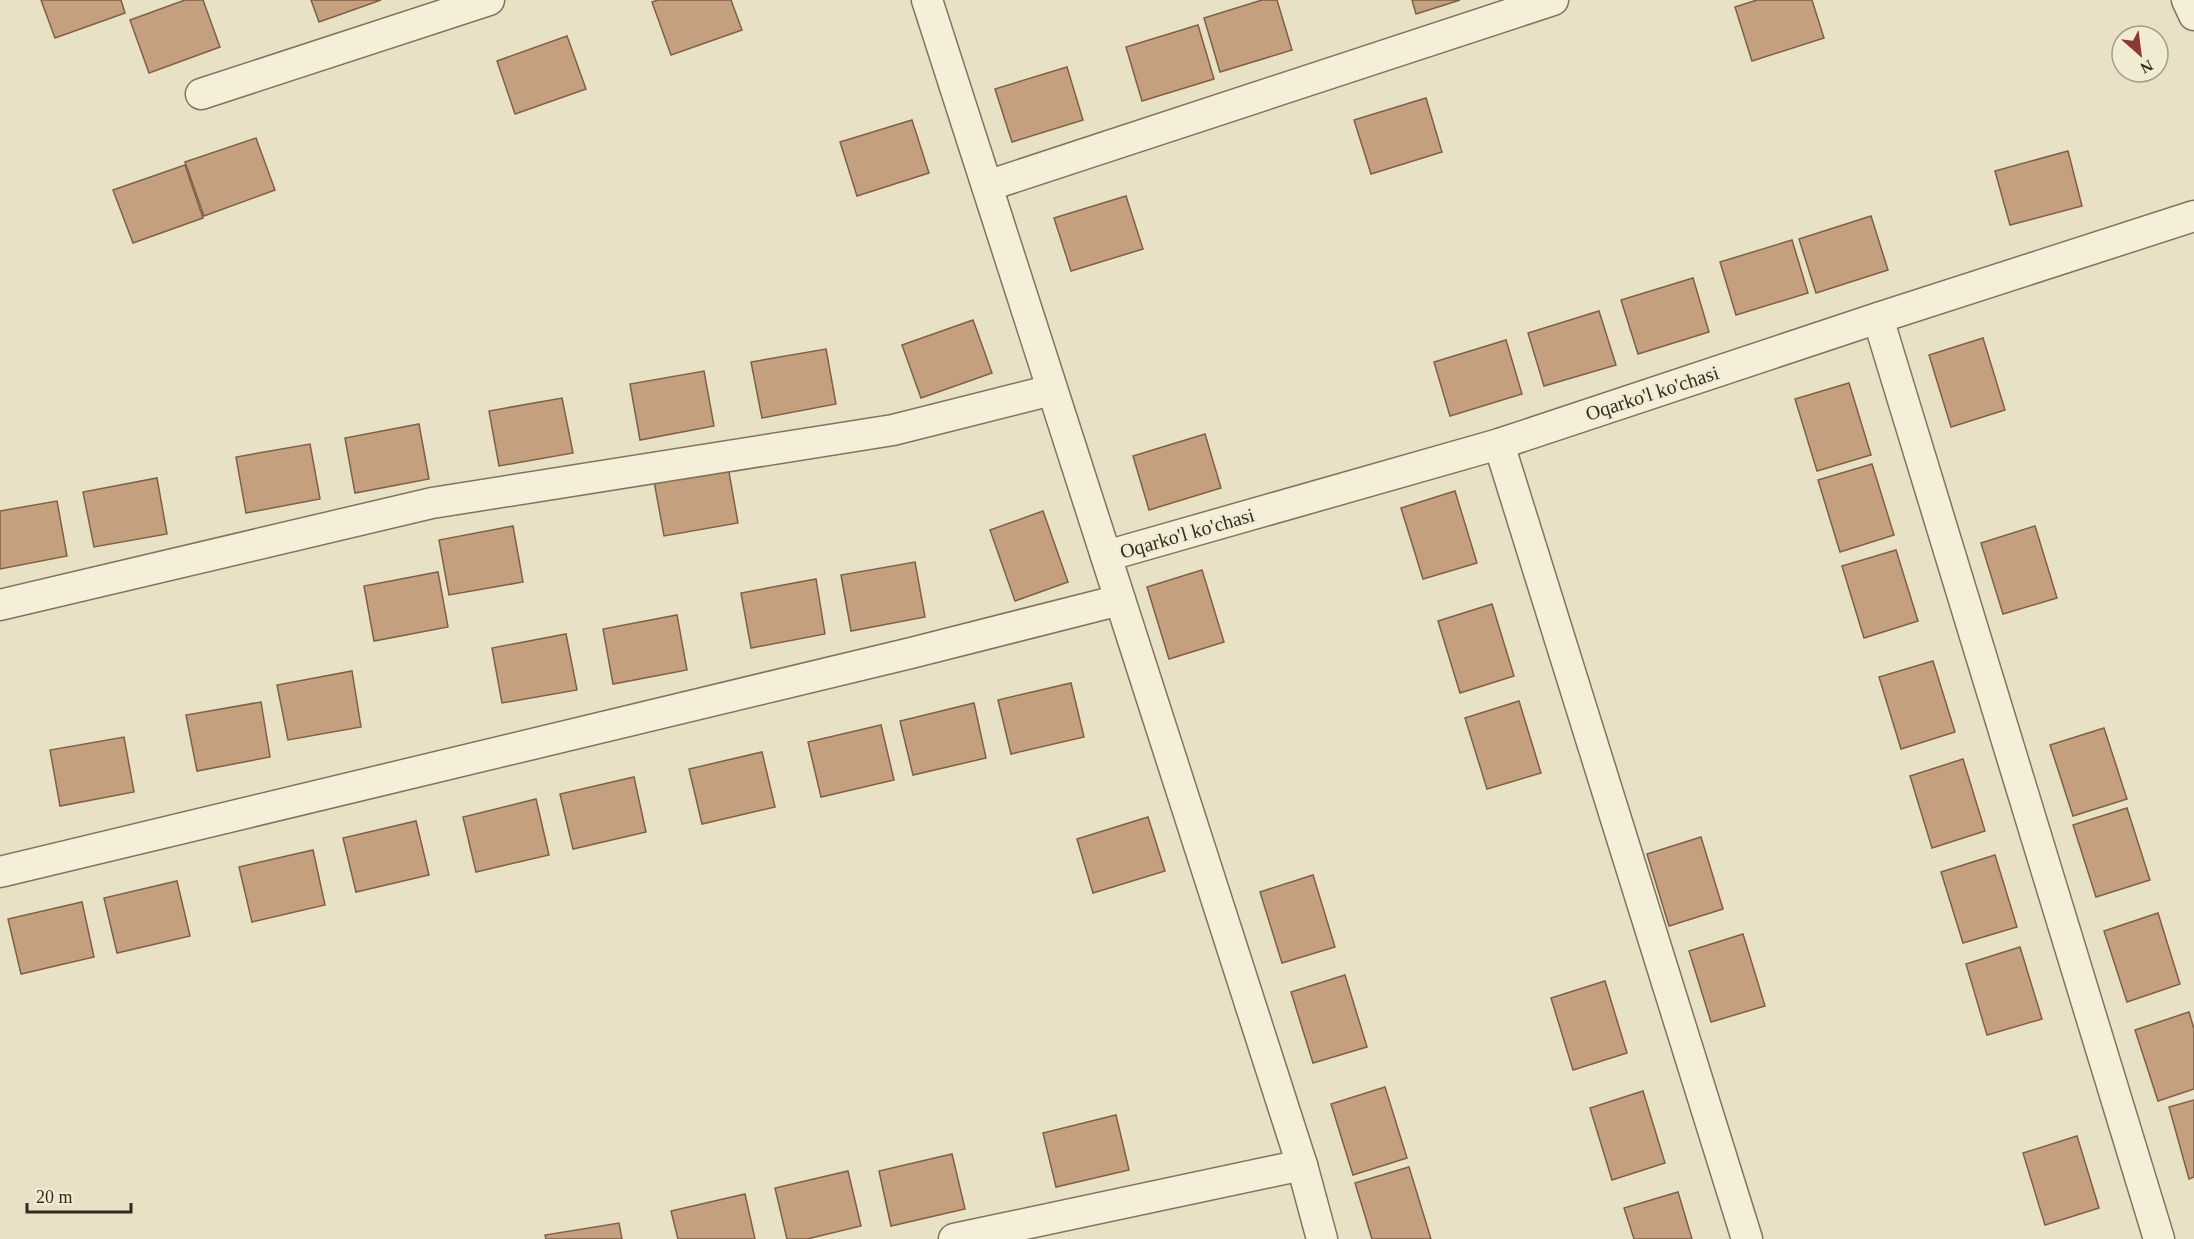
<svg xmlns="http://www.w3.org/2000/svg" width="2194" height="1239" font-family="'Times New Roman',serif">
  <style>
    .building { fill: #c4a07f; stroke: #7f6046; stroke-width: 1.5 }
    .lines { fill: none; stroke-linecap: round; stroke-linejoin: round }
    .minor-casing { stroke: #83735d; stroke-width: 33 }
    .minor { stroke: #f5eed8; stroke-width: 30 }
    .labels { text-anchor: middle; stroke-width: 4.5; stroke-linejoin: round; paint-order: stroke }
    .street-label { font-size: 20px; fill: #342b20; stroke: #f2ebd4 }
  </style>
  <rect width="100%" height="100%" fill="#e9e1c5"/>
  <!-- building -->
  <g class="building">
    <polygon points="41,0 121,0 125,13 55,38"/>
    <polygon points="185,0 203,0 220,47 149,73 130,20"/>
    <polygon points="311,0 381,0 319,22"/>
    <polygon points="658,0 731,0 742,30 671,55 652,2"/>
    <polygon points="1262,0 1277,0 1292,50 1220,72 1204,18"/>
    <polygon points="1412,0 1460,0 1416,14"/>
    <polygon points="1757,0 1812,0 1824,38 1752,61 1735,7"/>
    <polygon points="1198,25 1214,79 1142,101 1126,47"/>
    <polygon points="567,36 586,89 515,114 497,61"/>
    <polygon points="1067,67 1083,120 1012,142 995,89"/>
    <polygon points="1426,98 1442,152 1371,174 1354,120"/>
    <polygon points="912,120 929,173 857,196 840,142"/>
    <polygon points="256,138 275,190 204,216 185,162"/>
    <polygon points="2068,151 2082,206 2010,225 1995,171"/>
    <polygon points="185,165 203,218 133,243 113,190"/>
    <polygon points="1126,196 1143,249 1071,271 1054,218"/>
    <polygon points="1871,216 1888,270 1816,293 1799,239"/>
    <polygon points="1792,240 1808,293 1736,315 1720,262"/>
    <polygon points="1693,278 1709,332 1638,354 1621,300"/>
    <polygon points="1599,311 1616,365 1544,386 1528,333"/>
    <polygon points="973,320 992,373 921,398 902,345"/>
    <polygon points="1983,338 2005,410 1951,427 1929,355"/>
    <polygon points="1506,340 1522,394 1450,416 1434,362"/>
    <polygon points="826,349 836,404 762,418 751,362"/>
    <polygon points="704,371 714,426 640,440 630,384"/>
    <polygon points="1849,383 1871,455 1817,471 1795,399"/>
    <polygon points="562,398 573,453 499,466 489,411"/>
    <polygon points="419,424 429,479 355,493 345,438"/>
    <polygon points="1205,434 1221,488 1149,510 1133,456"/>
    <polygon points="310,444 320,499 246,513 236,457"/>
    <polygon points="1872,464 1894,535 1840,552 1818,480"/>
    <polygon points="728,467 738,523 664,536 654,481"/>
    <polygon points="157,478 167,534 94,547 83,492"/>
    <polygon points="1455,491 1477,563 1423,579 1401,508"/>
    <polygon points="57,501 67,556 0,569 0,511"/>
    <polygon points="1043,511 1068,582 1015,601 990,530"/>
    <polygon points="513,526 523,582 449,595 439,540"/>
    <polygon points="2035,526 2057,598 2003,614 1981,543"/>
    <polygon points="1896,550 1918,621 1864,638 1842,566"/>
    <polygon points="915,562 925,617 851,631 841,575"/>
    <polygon points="1202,570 1224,642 1169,659 1147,587"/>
    <polygon points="438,572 448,627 374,641 364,586"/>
    <polygon points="816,579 825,634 751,648 741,593"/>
    <polygon points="1492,604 1514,676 1460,693 1438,621"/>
    <polygon points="677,615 687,670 613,684 603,629"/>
    <polygon points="566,634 577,690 502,703 492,648"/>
    <polygon points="1933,661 1955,732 1901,749 1879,677"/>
    <polygon points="352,671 361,727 288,740 277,685"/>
    <polygon points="1071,683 1084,737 1011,754 998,700"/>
    <polygon points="1519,701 1541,773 1487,789 1465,718"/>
    <polygon points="261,702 270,757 197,771 186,715"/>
    <polygon points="974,703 986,758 913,775 900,721"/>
    <polygon points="881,725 894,780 821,797 808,742"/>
    <polygon points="2104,728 2127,799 2073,816 2050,745"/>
    <polygon points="124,737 134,792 60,806 50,750"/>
    <polygon points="762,752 775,807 702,824 689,769"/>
    <polygon points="1963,759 1985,831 1932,848 1910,776"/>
    <polygon points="634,777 646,832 573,849 560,794"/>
    <polygon points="536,799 549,855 476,872 463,817"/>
    <polygon points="2127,808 2150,880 2096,897 2073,825"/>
    <polygon points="1148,817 1165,871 1093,893 1077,839"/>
    <polygon points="416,821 429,875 356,892 343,838"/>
    <polygon points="1701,837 1723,909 1669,926 1647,854"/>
    <polygon points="313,850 325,905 252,922 239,867"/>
    <polygon points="1995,855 2017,927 1963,943 1941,872"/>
    <polygon points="1313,875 1335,947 1282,963 1260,892"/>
    <polygon points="177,881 190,936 117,953 104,898"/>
    <polygon points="82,902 94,957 21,974 8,919"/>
    <polygon points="2158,913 2180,984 2127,1002 2104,931"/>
    <polygon points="1743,934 1765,1006 1711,1022 1689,951"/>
    <polygon points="2020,947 2042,1019 1987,1035 1966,964"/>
    <polygon points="1345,975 1367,1047 1313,1063 1291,992"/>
    <polygon points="1605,981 1627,1053 1573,1070 1551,998"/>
    <polygon points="2189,1012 2194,1029 2194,1089 2158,1101 2135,1030"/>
    <polygon points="1385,1087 1407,1158 1353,1175 1331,1104"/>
    <polygon points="1643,1091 1665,1163 1612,1180 1590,1108"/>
    <polygon points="2194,1100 2194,1177 2189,1179 2169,1107"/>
    <polygon points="1116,1115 1129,1170 1056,1187 1043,1133"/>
    <polygon points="2077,1136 2099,1208 2045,1225 2023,1153"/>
    <polygon points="952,1154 965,1209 891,1226 879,1171"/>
    <polygon points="1409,1167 1431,1239 1372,1239 1355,1183"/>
    <polygon points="848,1171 861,1226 807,1239 787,1239 775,1188"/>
    <polygon points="1678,1192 1692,1239 1634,1239 1624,1208"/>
    <polygon points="745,1194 755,1239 678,1239 671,1211"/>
    <polygon points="619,1223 622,1239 546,1239 545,1235"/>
  </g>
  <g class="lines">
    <defs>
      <g id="minor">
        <polyline points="927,0 1302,1165 1322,1239"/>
        <polyline points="2187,0 2194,15"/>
        <polyline points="201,94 489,0"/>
        <polyline points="987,186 1553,0"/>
        <polyline points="1878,318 2159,1239"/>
        <polyline points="1499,444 1747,1239"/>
        <polyline points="1106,556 1499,444 1878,318 2194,216"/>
        <polyline points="0,605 432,503 893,430 1052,390"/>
        <polyline points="0,872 911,653 1120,600"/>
        <polyline points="954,1239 1302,1165"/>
      </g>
    </defs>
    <!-- minor casing -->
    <use href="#minor" class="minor-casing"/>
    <!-- minor -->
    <use href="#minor" class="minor"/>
  </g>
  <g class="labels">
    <!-- street labels -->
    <g class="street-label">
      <text transform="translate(1652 393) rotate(-18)" y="7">Oqarko'l ko'chasi</text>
      <text transform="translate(1187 533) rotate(-16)" y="7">Oqarko'l ko'chasi</text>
    </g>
  </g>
  <!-- north arrow -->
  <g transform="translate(2140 54) rotate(152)"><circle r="28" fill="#f2ebd4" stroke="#a69e8c" stroke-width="1.5"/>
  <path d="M0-4.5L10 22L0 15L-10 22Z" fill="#8b3933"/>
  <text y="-9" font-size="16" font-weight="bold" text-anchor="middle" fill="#342b20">N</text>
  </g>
  <!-- scale -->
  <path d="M27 1203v9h104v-9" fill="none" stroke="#342b20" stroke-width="3"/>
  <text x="36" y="1203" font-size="18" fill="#342b20" stroke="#f2ebd4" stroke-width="4.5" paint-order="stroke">20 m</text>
</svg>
